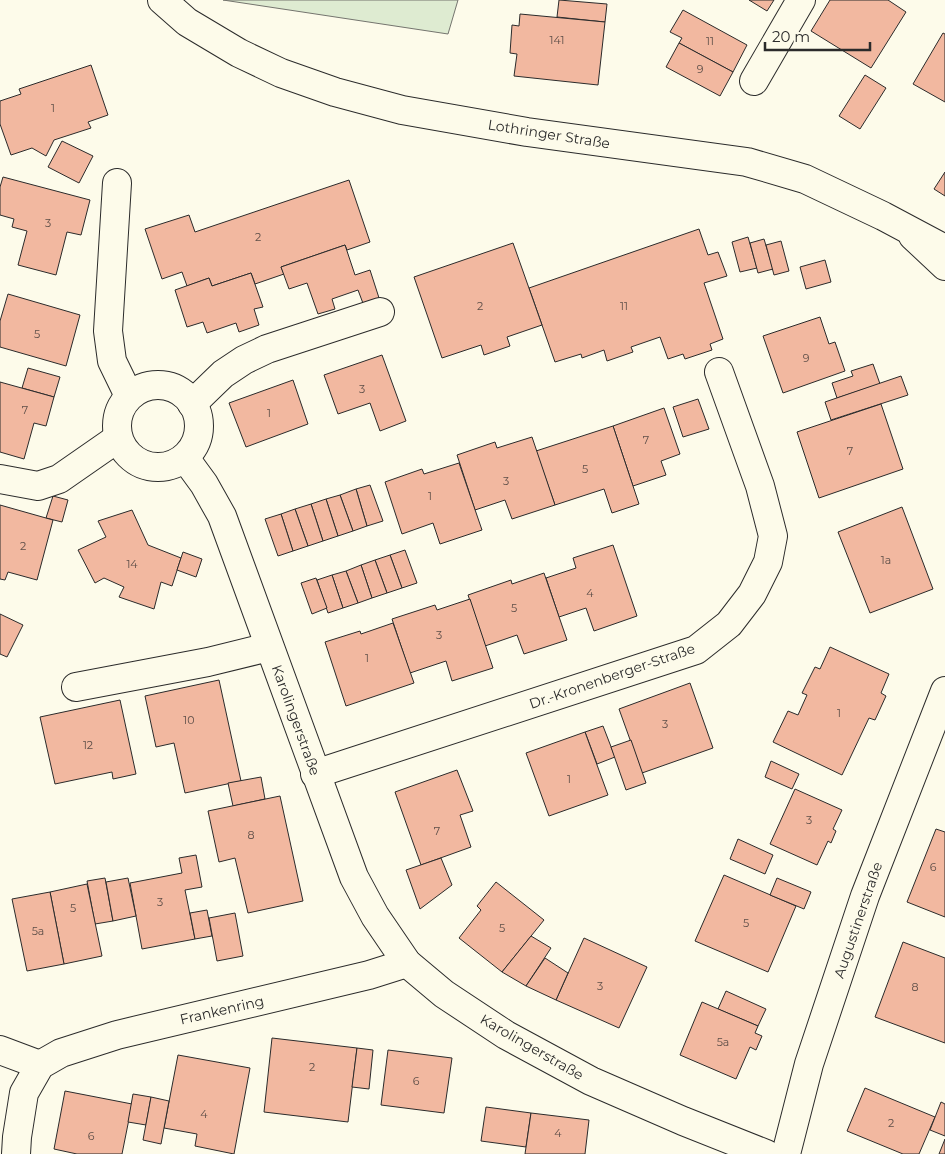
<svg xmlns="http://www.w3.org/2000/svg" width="945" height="1154" font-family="Montserrat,sans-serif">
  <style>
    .green { fill: #deebd1; stroke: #74746e }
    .building { fill: #f2b8a0; stroke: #2b2b2b }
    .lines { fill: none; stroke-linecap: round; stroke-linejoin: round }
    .minor-casing { stroke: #2b2b2b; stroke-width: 30 }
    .tertiary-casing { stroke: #2b2b2b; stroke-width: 30 }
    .minor { stroke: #fdfbea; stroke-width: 28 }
    .tertiary { stroke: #fdfbea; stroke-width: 28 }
    .labels { text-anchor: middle; stroke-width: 4; stroke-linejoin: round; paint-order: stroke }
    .number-label { font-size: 11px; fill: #5d4e48 }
    .street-label { font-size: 14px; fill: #2b2b2b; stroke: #fdfbea }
  </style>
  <rect width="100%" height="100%" fill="#fdfbea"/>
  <!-- green -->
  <polygon class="green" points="223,0 458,0 448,34"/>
  <!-- building -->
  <g class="building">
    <polygon points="559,0 607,4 605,22 557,17"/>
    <polygon points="749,0 774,0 767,11"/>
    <polygon points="830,0 888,0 906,12 871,68 811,31"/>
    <polygon points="683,10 747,45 733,72 679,43 682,38 670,32"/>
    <polygon points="520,14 605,22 598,85 514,76 517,54 510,53 512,25 519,26"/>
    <polygon points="943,33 945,34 945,102 913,84"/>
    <polygon points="679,43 733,72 720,96 666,67"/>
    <polygon points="91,65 108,115 88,122 91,128 54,140 46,156 32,148 11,155 0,124 0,101 21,94 19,89"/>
    <polygon points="865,75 886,88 860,129 839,116"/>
    <polygon points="62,141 93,156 79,183 48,167"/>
    <polygon points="945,172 945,196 934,189"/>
    <polygon points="3,177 90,200 81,235 67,232 56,275 18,265 27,231 12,227 14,219 0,215 0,187"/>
    <polygon points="349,180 370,242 347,250 345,245 281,267 284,274 255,284 251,273 212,286 209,278 187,286 182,272 162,279 145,229 189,215 195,232"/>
    <polygon points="699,229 708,255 718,252 727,276 704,283 723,339 710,344 712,350 685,359 683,354 668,359 660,337 631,347 633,352 607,361 604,350 582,358 581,354 555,362 529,288"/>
    <polygon points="748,237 757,268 740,272 732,242"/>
    <polygon points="764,239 773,269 758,273 750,243"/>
    <polygon points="781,241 789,271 774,275 766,245"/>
    <polygon points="513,243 542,325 507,337 510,346 484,355 481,345 442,358 414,277"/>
    <polygon points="345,245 355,275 370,270 380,301 364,306 358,290 332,299 335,309 318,314 307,283 289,289 281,267"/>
    <polygon points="825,260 831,282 806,289 800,267"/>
    <polygon points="251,273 263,307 254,309 259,325 239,332 236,323 207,333 203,322 187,327 175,290 209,278 212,286"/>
    <polygon points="8,294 80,315 66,366 0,347 0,321"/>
    <polygon points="820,317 829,344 835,342 845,371 783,393 763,336"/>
    <polygon points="382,355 406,421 380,431 370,403 338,414 324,375"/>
    <polygon points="873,364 880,384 837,398 832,383 853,376 851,371"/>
    <polygon points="28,368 60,377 54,397 22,388"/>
    <polygon points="901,376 908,395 831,420 825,402"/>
    <polygon points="293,380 308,424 246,447 229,403"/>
    <polygon points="0,382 54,397 46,426 34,423 24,459 0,452"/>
    <polygon points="698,399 709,429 683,437 673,407"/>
    <polygon points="881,404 903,469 819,498 797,432"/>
    <polygon points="664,408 680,454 661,461 666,475 633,486 613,426"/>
    <polygon points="613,426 639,504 612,513 604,489 555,505 536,451"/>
    <polygon points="532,437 555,505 512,519 505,500 475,510 457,455 495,442 497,448"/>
    <polygon points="459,463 482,530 440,544 433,523 402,534 385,482 422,469 424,474"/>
    <polygon points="370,485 383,521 367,526 356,489"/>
    <polygon points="356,489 367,526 353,531 340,495"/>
    <polygon points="340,495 353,531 338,536 326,499"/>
    <polygon points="53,496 68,500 62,522 46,518"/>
    <polygon points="326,499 338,536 323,541 311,504"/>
    <polygon points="311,504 323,541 308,546 295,509"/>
    <polygon points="0,505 53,520 37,580 8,572 5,580 0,579"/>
    <polygon points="902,507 933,589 870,613 838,532"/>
    <polygon points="295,509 308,546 293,551 281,514"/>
    <polygon points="132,510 148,545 181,558 172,586 161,582 154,609 119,597 124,587 104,578 95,583 78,550 106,537 98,521"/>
    <polygon points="281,514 293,551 278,556 265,519"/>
    <polygon points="613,545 637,616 594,631 586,608 559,617 546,578 576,568 573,558"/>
    <polygon points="405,550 417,583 402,588 390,555"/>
    <polygon points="183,552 202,559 196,577 177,570"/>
    <polygon points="390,555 402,588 387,593 375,560"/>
    <polygon points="375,560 387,593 372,598 361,565"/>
    <polygon points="361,565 372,598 358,603 346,571"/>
    <polygon points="346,571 358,603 343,608 332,575"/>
    <polygon points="544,573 567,640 524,654 517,635 485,646 468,595 511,580 512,584"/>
    <polygon points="332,575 343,608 328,613 317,580"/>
    <polygon points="316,578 327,608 312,614 301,583"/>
    <polygon points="470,599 493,668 452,681 446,661 410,673 392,619 435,605 437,610"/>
    <polygon points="0,614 23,625 7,657 0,654"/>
    <polygon points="393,623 414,683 346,706 325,642 360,631 361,634"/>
    <polygon points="830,647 889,674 881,693 886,696 875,720 869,718 842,775 773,742 788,711 798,715 807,695 802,693 815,667 820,669"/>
    <polygon points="219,680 241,781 185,793 174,743 156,747 145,696"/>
    <polygon points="690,683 713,748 642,773 619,709"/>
    <polygon points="120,700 136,774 113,779 112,772 55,784 40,717"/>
    <polygon points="603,726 615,757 597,764 585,732"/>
    <polygon points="585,732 608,795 549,816 526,753"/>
    <polygon points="631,740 646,783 626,790 611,747"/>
    <polygon points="771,761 799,774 792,789 765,777"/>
    <polygon points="457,770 473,811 460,815 471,847 421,865 395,792"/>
    <polygon points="261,777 265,799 233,806 228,783"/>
    <polygon points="795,789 842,810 833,829 836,831 831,843 828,841 817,865 770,844"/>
    <polygon points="280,796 303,901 248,913 235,858 219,862 208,811"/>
    <polygon points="936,829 945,832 945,917 907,902"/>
    <polygon points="738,839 773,855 765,874 730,859"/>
    <polygon points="196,855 202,887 185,890 195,939 142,949 130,883 182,873 179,858"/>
    <polygon points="441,858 452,885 420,909 406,870"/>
    <polygon points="724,875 796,906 768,972 695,941"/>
    <polygon points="105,878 113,921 95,924 87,881"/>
    <polygon points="128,878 136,916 113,921 106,882"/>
    <polygon points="777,878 811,892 804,909 770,895"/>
    <polygon points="496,882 544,920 502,972 459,938 481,910 477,906"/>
    <polygon points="87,884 102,956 64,964 50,892"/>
    <polygon points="50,892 64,964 27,971 12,899"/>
    <polygon points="207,910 212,936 195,939 190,913"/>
    <polygon points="235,913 243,956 217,961 209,918"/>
    <polygon points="531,936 551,948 526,986 502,972"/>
    <polygon points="584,938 647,967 619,1028 556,1000"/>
    <polygon points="903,942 945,958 945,1043 875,1017"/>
    <polygon points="545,958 568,973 556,1000 526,986"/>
    <polygon points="726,991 766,1009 758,1026 718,1009"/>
    <polygon points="702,1002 758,1026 755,1033 762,1036 756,1050 750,1047 736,1079 680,1055"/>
    <polygon points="272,1038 357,1048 348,1122 264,1112"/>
    <polygon points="357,1048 373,1050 369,1089 352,1087"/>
    <polygon points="388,1050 452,1058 444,1113 381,1105"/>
    <polygon points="178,1055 250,1068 234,1154 195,1146 197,1134 164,1128"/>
    <polygon points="865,1088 935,1117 919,1154 903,1154 847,1131"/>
    <polygon points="65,1091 132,1104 122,1154 77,1154 54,1149"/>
    <polygon points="133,1094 151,1097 146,1125 128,1122"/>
    <polygon points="151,1097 169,1101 161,1144 143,1140"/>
    <polygon points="941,1102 945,1104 945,1136 930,1130"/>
    <polygon points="486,1107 531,1113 526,1147 481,1141"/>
    <polygon points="531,1113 589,1120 585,1154 525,1154"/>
    <polygon points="945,1139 945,1154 939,1154"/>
  </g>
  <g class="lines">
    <defs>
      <g id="minor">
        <polyline points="754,81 801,0"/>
        <polyline points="117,183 108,331 112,361 129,396"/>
        <polyline points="913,236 945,266"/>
        <circle cx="158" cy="426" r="41"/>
        <polyline points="192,404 223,374 244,360 267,349 380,312"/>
        <polyline points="185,458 204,484 222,516 354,877 375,916 407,963 444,994 506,1035 591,1081 683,1121 766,1154"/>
        <polyline points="0,479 38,486 59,479 118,438"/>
        <polyline points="76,687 208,662 269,647"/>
        <polyline points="315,774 696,650 729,624 752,594 768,562 773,536 760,486 719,372"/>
        <polyline points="0,1050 40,1065"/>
        <polyline points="16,1154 17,1137 24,1093 40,1065 61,1053 117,1035 369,975 407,963"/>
        <polyline points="786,1154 809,1064 865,896 945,691"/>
      </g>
      <polyline id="tertiary" points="162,0 187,22 239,53 281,73 335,92 402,110 527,132 747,162 805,179 883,216 945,249"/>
    </defs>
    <!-- minor casing -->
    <use href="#minor" class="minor-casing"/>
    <!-- tertiary casing -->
    <use href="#tertiary" class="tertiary-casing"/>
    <!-- minor -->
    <use href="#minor" class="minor"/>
    <!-- tertiary -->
    <use href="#tertiary" class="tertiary"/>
  </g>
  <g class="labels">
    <!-- number labels -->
    <g class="number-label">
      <text x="557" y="44">141</text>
      <text x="710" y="45">11</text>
      <text x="700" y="73">9</text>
      <text x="53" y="112">1</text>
      <text x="48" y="227">3</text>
      <text x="258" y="241">2</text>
      <text x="480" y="310">2</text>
      <text x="624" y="310">11</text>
      <text x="37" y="338">5</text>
      <text x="806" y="362">9</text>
      <text x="362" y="393">3</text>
      <text x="25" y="414">7</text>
      <text x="269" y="417">1</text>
      <text x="646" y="444">7</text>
      <text x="850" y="455">7</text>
      <text x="585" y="473">5</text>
      <text x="506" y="485">3</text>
      <text x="430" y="500">1</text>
      <text x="23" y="550">2</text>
      <text x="886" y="564">1a</text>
      <text x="132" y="568">14</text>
      <text x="590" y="597">4</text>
      <text x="514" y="612">5</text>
      <text x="439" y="639">3</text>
      <text x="367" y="662">1</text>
      <text x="839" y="717">1</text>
      <text x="189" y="724">10</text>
      <text x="665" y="728">3</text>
      <text x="88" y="749">12</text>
      <text x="569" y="783">1</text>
      <text x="809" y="824">3</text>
      <text x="437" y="835">7</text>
      <text x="251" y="839">8</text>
      <text x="933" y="871">6</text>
      <text x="160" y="906">3</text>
      <text x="73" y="912">5</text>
      <text x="746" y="927">5</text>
      <text x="502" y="932">5</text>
      <text x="38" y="935">5a</text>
      <text x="600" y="990">3</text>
      <text x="915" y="991">8</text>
      <text x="723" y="1046">5a</text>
      <text x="312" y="1071">2</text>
      <text x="416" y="1085">6</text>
      <text x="204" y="1118">4</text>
      <text x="891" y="1127">2</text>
      <text x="558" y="1137">4</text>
      <text x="91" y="1140">6</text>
    </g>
    <!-- street labels -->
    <g class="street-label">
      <text transform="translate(549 134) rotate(9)" y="5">Lothringer Straße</text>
      <text transform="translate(612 676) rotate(-19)" y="5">Dr.-Kronenberger-Straße</text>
      <text transform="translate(296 720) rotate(70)" y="5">Karolingerstraße</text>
      <text transform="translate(858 920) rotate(-71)" y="5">Augustinerstraße</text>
      <text transform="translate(222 1010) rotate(-13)" y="5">Frankenring</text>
      <text transform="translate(532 1047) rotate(30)" y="5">Karolingerstraße</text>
    </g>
  </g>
  <!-- scale -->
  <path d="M765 42v8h105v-8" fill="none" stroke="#2b2b2b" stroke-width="2.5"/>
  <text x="772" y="42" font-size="15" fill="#2b2b2b" stroke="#fdfbea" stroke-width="4" paint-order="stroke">20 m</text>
</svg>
